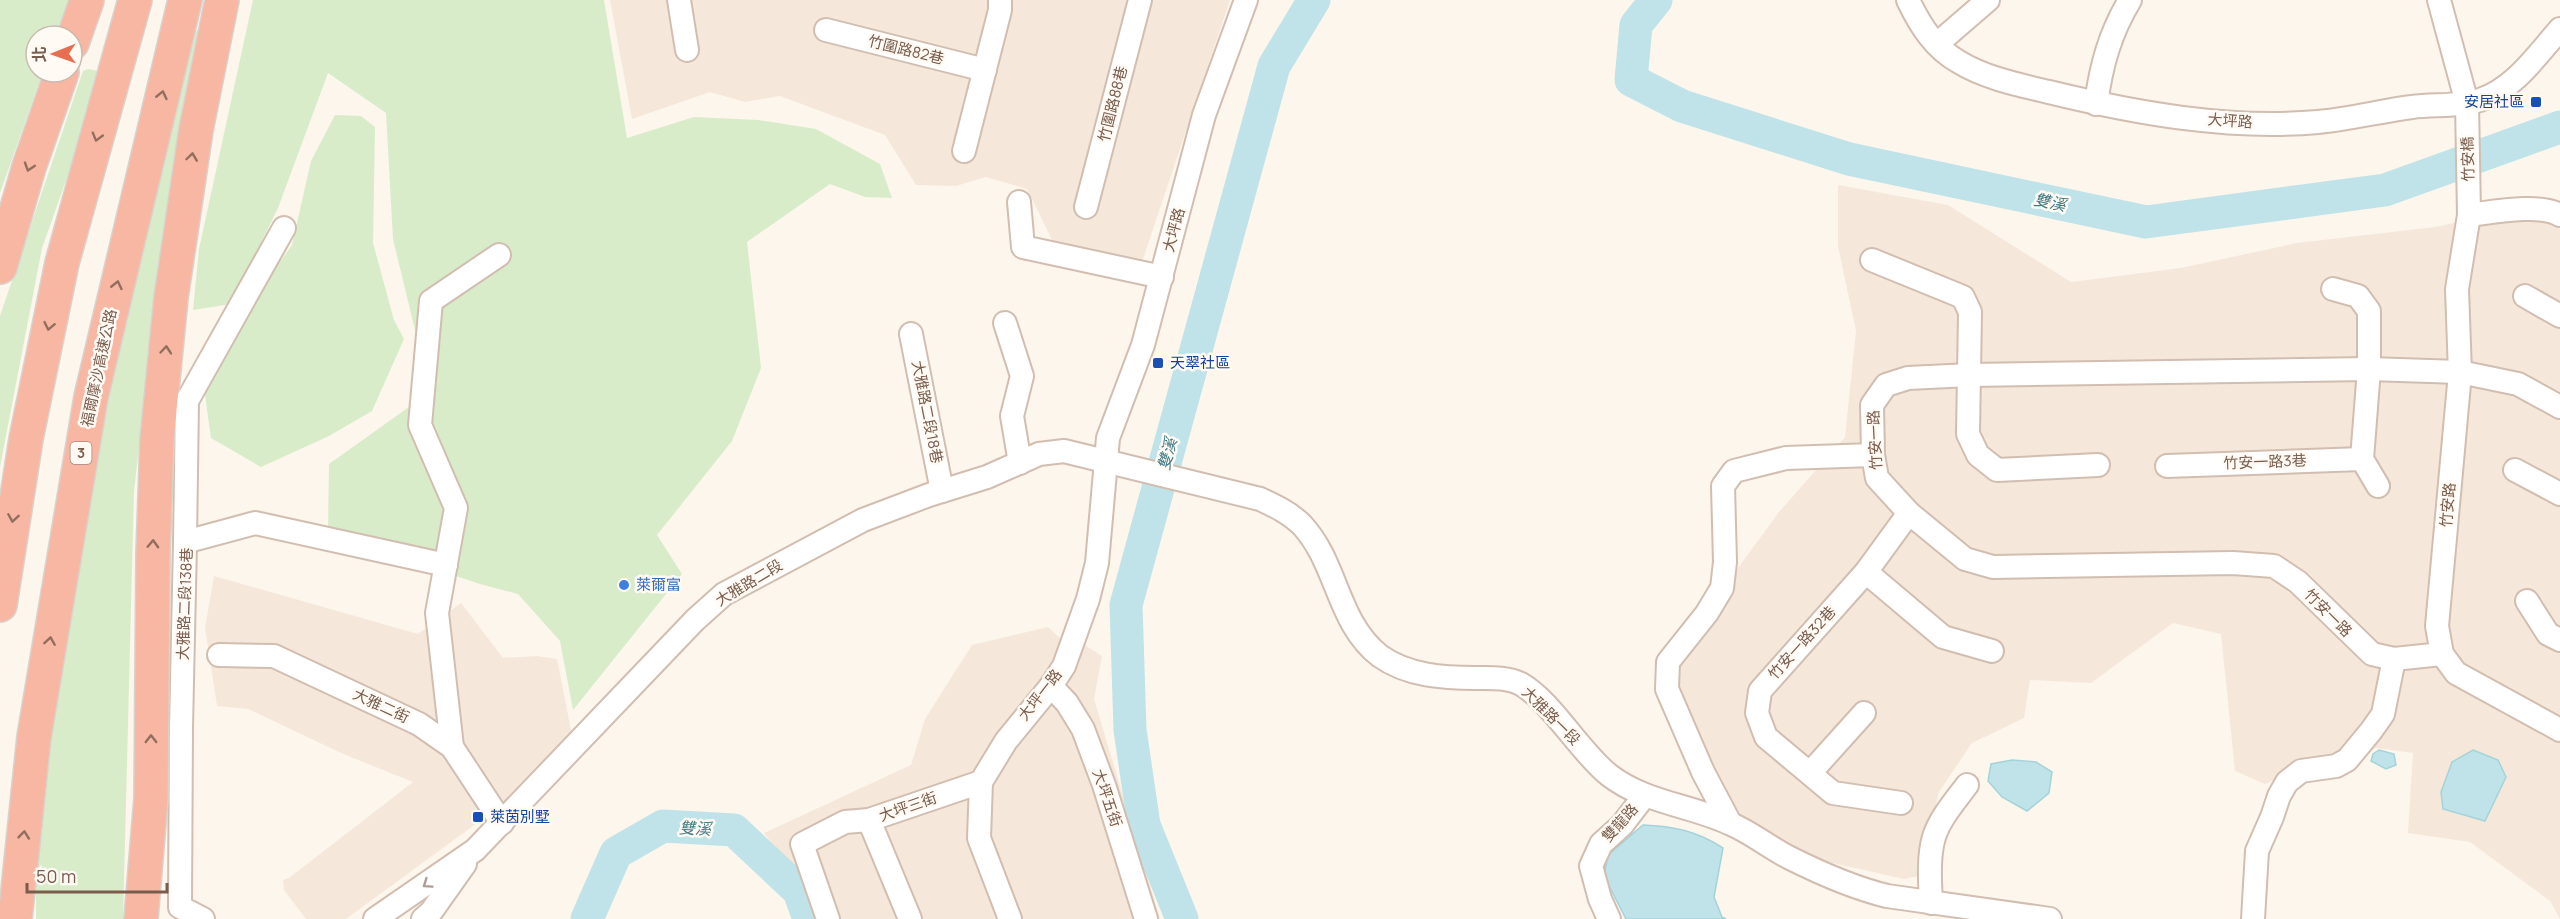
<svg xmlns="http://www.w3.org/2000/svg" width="2560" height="919" font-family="Manrope,'Noto Sans TC',sans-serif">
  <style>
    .residential { fill: #f5e8da }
    .green { fill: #d8ecc9 }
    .water { fill: #bfe3e8; stroke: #a5d3da; stroke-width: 1.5 }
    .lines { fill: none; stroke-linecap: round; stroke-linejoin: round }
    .river { stroke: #bfe3e8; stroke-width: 33 }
    .minor-casing { stroke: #d1beb0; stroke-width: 26 }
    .highway-casing { stroke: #dad1cd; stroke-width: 36 }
    .minor { stroke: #fff; stroke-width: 22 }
    .highway { stroke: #f7b7a3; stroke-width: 33 }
    .oneway { stroke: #936e5e }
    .oneway2 { stroke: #af9d94 }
    .transit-dot { fill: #1a4fb4; stroke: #fffaf3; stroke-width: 2 }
    .shop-dot { fill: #3f7fe0; stroke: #fffaf3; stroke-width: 2 }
    .labels { text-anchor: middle; stroke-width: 5; stroke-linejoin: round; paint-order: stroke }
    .shield { fill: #fffaf3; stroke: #a28b7f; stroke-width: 1.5 }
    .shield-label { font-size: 14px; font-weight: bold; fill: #7a5c4d }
    .street-label { font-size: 15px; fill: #7a5c4d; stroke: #fffaf3 }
    .transit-label { font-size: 15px; fill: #164399; stroke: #fffaf3; text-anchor: start }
    .shop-label { font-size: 15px; fill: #366cbe; stroke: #fffaf3; text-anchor: start }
    .water-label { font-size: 16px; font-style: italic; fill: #437c86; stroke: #fffaf3 }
  </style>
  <rect width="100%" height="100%" fill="#fdf6ec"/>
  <!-- residential -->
  <g class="residential">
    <polygon points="610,0 1230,0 1141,265 1054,244 1027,189 986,177 956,186 916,185 885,135 780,96 745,102 710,92 632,119"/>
    <polygon points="1838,185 1948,205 2071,282 2181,268 2297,243 2435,227 2523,208 2560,229 2560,919 2550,901 2470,842 2408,833 2413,753 2355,745 2265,784 2235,771 2221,634 2173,623 2091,683 2030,680 2024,718 1972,743 1939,792 1919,876 1904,879 1819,860 1774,840 1700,787 1667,718 1678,650 1779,512 1845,437 1856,331 1838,246"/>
    <polygon points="214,576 418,634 461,603 503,658 537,656 557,659 572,735 503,804 346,919 306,919 284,890 283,880 289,878 413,782 341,753 248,709 217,706 205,628"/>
    <polygon points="1048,627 1074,651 1083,644 1102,656 1094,699 1160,919 819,919 811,895 764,833 911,765 925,719 972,645"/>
  </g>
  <!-- green -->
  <g class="green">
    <polygon points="0,0 69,0 56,36 36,36 36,72 43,72 0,193"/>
    <polygon points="253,0 604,0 627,138 694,117 758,120 816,129 880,164 892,198 865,197 830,184 747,242 761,368 732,441 657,535 682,574 573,710 560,641 518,594 480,584 328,534 329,464 430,392 393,239 386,113 328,73 278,208 231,304 193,310 199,249"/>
    <polygon points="207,27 156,301 134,491 123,919 36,919 36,877 44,763 107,380 196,31"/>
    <polygon points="88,69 98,71 100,85 42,248 0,467 0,316 83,71"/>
    <polygon points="335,115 361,116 375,127 373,243 394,320 404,339 372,411 329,436 261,467 211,438 203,381 200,372 292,245 311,161"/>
  </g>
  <!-- water -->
  <g class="water">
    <polygon points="2379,750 2394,754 2396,765 2386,769 2371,761 2373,754"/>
    <polygon points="2473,750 2498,760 2506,777 2485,821 2443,809 2441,792 2452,762"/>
    <polygon points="2012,760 2036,762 2052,772 2049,793 2027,811 2002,797 1988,781 1991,764"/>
    <path d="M1643,825C1673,826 1697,831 1723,848L1714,897L1722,917L1726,919H1626L1604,876L1608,855Z"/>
  </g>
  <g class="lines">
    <!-- river -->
    <g class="river">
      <polyline points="1656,0 1636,25 1631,80 1682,106 1849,159 2146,222 2385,190 2560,127"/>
      <polyline points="587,919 616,853 663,826 734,830 799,891 809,919"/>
      <polyline points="1182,919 1144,825 1130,730 1126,605 1274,66 1314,0"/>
    </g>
    <defs>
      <g id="minor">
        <polyline points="679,0 687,50"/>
        <path d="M1908,0C1920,25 1934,48 1959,62C1985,78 2019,85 2049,92C2135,113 2229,130 2318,122C2350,119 2381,111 2412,107C2434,104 2459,107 2480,100C2514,89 2537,55 2560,29"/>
        <polyline points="2439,0 2467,103 2469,215 2457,289 2460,373 2437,626 2442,654 2456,673 2560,730"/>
        <polyline points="826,30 985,70"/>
        <polyline points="1937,44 1988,0"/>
        <path d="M2096,104C2101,66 2110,33 2130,0"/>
        <polyline points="964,151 1000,10 1000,0"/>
        <polyline points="1019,202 1023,247 1162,277"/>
        <polyline points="1086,207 1140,0"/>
        <path d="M2469,215C2494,212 2538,203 2560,215"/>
        <polyline points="1872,260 1963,297 1970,312 1968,434 1978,455 1997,470 2098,465"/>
        <polyline points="2333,289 2358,296 2369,311 2369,369 2362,459 2378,486"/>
        <polyline points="2525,296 2560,316"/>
        <polyline points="1005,323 1022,376 1012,416 1020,463"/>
        <polyline points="911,334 942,491"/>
        <polyline points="2167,466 2362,459"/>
        <polyline points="2515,470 2560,494"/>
        <polyline points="185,542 187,401 284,228"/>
        <polyline points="1866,572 1943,637 1992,651"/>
        <polyline points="2527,601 2548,634 2560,640"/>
        <polyline points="2442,654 2394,659 2372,654 2298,582 2274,566 2233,563 1993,567 1965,559 1909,513 1877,478 1873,455 1872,405 1886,385 1908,378 1970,375 2369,369 2460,372 2518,384 2560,407"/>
        <polyline points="219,655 274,656 419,724 452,747 502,823"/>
        <polyline points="1051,686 1067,703 1083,729 1104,785 1146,919"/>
        <polyline points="452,747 437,613 456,508 420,425 431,301 499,255"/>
        <polyline points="1810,773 1864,713"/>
        <polyline points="1901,803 1833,793 1766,737 1757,713 1760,691 1866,572 1909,513"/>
        <polyline points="1730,823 1703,772 1667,689 1668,662 1707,613 1722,588 1725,562 1723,486 1734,471 1786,458 1873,455"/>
        <path d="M1931,903C1930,882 1928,857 1934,837C1940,818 1955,801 1967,785"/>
        <polyline points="203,919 180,907 181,728 185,542 255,523 446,565"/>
        <path d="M375,919L475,850L695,620L724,594L863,520L929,495L987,477L1039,454L1064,451L1260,499C1275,506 1290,513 1302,525C1338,564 1337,623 1380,656C1408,676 1444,678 1476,678C1491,678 1507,677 1521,684C1552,702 1579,751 1609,775C1645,803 1691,805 1731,824C1752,833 1770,848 1790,858C1820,873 1854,888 1887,896L2050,919"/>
        <polyline points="423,919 431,912 465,864"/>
        <polyline points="828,919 802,844 845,822 869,820"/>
        <polyline points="910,919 869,820 981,782"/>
        <polyline points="1010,919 979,838 981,782 1006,741 1051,686 1064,666 1088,599 1097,563 1108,438 1143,345 1204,115 1246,0"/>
        <polyline points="1609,919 1600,899 1591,866 1601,844 1622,825 1645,795"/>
        <polyline points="2253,919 2257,851 2272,817 2279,796 2287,782 2301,771 2336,766 2347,760 2371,731 2383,714 2394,659"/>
      </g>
      <g id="highway">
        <polyline points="72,43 87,0"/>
        <polyline points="0,267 29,167 62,72"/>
        <polyline points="0,605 26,439 62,263 135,0"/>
        <polyline points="15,919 34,737 91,397 185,0"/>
        <polyline points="141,919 151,798 153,553 157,440 171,298 196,130 222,0"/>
      </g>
    </defs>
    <!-- minor casing -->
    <use href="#minor" class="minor-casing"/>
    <!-- highway casing -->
    <use href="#highway" class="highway-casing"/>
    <!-- minor -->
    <use href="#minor" class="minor"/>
    <!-- highway -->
    <use href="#highway" class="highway"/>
  </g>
  <!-- one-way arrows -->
  <defs><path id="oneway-chevron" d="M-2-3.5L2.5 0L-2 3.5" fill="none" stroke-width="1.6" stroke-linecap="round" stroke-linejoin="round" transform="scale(1.5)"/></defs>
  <g class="oneway">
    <use href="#oneway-chevron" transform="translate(162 95) rotate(-77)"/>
    <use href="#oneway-chevron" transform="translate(97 137) rotate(106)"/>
    <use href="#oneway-chevron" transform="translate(192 157) rotate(-82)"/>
    <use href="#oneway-chevron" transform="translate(29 167) rotate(108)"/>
    <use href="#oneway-chevron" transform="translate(117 285) rotate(-77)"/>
    <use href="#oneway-chevron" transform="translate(49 326) rotate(102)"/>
    <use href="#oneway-chevron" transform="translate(166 350) rotate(-85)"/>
    <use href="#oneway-chevron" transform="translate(13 518) rotate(99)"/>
    <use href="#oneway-chevron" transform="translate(153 544) rotate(-88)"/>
    <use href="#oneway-chevron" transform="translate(50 641) rotate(-81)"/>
    <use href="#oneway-chevron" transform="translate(151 739) rotate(-90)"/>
    <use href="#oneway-chevron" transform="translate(24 835) rotate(-84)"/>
  </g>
  <use class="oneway2" href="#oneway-chevron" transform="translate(427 884) rotate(145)"/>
  <!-- markers -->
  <g class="transit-dot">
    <rect x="2530" y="96" width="12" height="12" rx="3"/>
    <rect x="1152" y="357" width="12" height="12" rx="3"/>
    <rect x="472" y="811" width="12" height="12" rx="3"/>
  </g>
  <circle class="shop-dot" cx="624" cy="585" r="6"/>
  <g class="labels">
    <!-- shield labels -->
    <rect class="shield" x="70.5" y="442" width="21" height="22" rx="4.5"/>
    <g class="shield-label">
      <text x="81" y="458">3</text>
    </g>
    <!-- street labels -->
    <g class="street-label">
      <text transform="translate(906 50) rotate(14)" y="5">竹圍路82巷</text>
      <text transform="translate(1113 104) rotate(-76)" y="5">竹圍路88巷</text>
      <text transform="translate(2230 121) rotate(4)" y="5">大坪路</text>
      <text transform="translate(2468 159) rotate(-91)" y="5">竹安橋</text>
      <text transform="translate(1174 230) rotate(-75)" y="5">大坪路</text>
      <text transform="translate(99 368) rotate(-78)" y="5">福爾摩沙高速公路</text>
      <text transform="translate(927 412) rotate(79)" y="5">大雅路二段18巷</text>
      <text transform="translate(1875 440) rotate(-93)" y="5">竹安一路</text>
      <text transform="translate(2265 462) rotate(-2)" y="5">竹安一路3巷</text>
      <text transform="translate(2448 505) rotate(-85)" y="5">竹安路</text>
      <text transform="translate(749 583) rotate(-31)" y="5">大雅路二段</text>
      <text transform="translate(185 604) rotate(-88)" y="5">大雅路二段138巷</text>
      <text transform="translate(2328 613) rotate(45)" y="5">竹安一路</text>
      <text transform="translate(1802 643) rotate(-48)" y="5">竹安一路32巷</text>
      <text transform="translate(1040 695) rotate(-52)" y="5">大坪一路</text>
      <text transform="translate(381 706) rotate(25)" y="5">大雅二街</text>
      <text transform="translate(1551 716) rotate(45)" y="5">大雅路一段</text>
      <text transform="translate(1107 798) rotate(71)" y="5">大坪五街</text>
      <text transform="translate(908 807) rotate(-19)" y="5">大坪三街</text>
      <text transform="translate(1620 823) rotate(-48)" y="5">雙龍路</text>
    </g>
    <!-- transit labels -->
    <g class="transit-label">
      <text x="2524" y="107" text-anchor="end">安居社區</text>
      <text x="1170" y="368">天翠社區</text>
      <text x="490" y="822">萊茵別墅</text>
    </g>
    <!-- shop labels -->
    <g class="shop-label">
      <text x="636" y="590">萊爾富</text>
    </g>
    <!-- water labels -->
    <g class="water-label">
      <text transform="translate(2050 202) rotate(12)" y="6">雙溪</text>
      <text transform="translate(1167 454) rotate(-75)" y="6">雙溪</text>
      <text transform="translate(695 828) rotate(3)" y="6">雙溪</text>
    </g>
  </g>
  <!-- north arrow -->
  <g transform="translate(54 54) rotate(269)"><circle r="28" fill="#fffaf3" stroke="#cabbb1" stroke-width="1.5"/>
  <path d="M0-4.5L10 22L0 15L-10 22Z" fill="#e76f51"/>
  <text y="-9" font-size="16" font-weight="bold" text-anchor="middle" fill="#7a5c4d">北</text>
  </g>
  <!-- scale -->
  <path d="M27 883v9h140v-9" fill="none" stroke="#7a5c4d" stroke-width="3"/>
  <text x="36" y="883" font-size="18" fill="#7a5c4d" stroke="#fffaf3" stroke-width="4.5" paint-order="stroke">50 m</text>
</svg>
